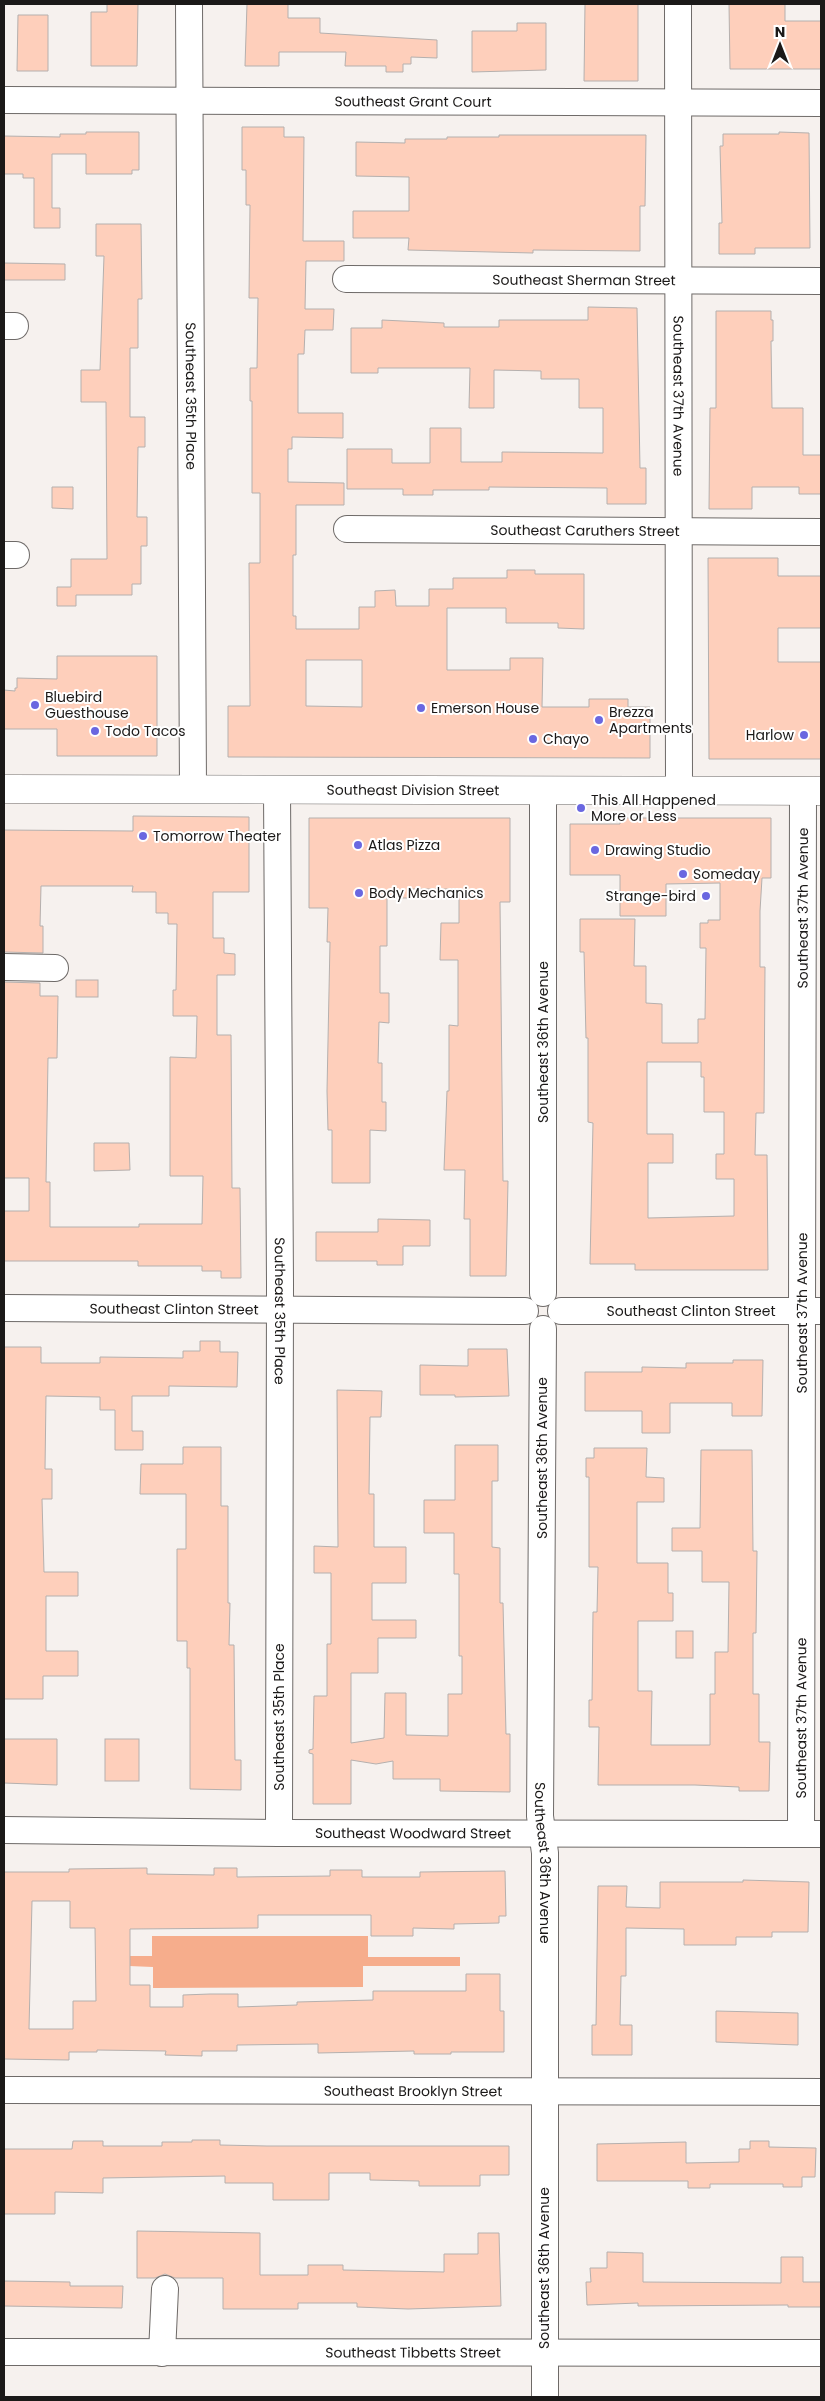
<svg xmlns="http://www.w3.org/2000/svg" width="825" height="2401" font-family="Poppins,sans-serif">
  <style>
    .green { fill: #f6ad8c }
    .building { fill: #fecfbb; stroke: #b5b0ae; fill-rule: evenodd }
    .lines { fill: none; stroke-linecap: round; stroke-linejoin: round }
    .minor-casing { stroke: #6e6a68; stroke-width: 28 }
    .major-casing { stroke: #6e6a68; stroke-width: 29 }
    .minor { stroke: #fff; stroke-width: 26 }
    .major { stroke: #fff; stroke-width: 28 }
    .poi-dot { fill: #6a67e0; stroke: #fff; stroke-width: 2 }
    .labels { text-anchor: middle; stroke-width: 4; stroke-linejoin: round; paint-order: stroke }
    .street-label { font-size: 14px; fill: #1b1918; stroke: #fff }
    .poi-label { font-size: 14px; fill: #1b1918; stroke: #fff; text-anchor: start }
  </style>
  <rect width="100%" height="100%" fill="#f6f1ee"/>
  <!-- green -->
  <polygon class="green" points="152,1936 368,1936 368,1957 460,1957 460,1966 363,1966 363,1987 153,1988 153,1967 129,1966 129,1956 152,1956"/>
  <!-- building -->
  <g class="building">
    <polygon points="107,4 138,4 137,66 91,66 91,12 107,12"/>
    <polygon points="247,4 288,4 288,18 320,18 320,33 437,40 437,58 411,57 411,64 403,64 403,72 386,72 386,66 345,66 346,52 279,52 279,66 245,66"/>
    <polygon points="585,4 638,4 638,81 584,81"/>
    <polygon points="729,4 785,4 785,21 821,21 821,69 730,69"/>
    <polygon points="18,15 48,15 48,71 17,71"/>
    <polygon points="517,23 546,23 546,70 472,72 472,31 517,31"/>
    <path d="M242,127H284V137H304L303,241H344V261H306L305,309H334L333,330H305L304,354H298V413H343V438L292,437V449H288V482L344,483V505H296V555H293V616H296V629H359V607H375V591L395,590L396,606H429V589H453V578H507V570H535V574H584V629L558,628V623H506V608H447V670H510V658H543L542,707H589V699H628V707H650V758L228,757V706H250L249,563H260V493H252V401H250V368H257L258,298H249L250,205H246V170H242ZM306,660H362V707L306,706Z"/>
    <polygon points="86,132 139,132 139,170 132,170 132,174 86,174 86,154 52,154 52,208 60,208 60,228 34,228 34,178 23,178 23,174 4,174 4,136 60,137 60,134 86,134"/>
    <polygon points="779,132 809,133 810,248 755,248 755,254 719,254 719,223 722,223 720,146 723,146 723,134 779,134"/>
    <polygon points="499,135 646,135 645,206 640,206 640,251 533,250 533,253 408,250 409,238 353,238 353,211 409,211 409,177 356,176 356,142 405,143 405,139 447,139 447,137 499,137"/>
    <polygon points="96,224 141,224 142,299 138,299 138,348 130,348 130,417 145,417 145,447 138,447 137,517 147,517 147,546 141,546 141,584 132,584 132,595 76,595 76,606 57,606 57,587 71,587 71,559 107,559 106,402 81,402 81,370 100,370 104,256 96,256"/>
    <polygon points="4,263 65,264 65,280 4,280"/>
    <polygon points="588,307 637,308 640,468 646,468 646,504 607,504 607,488 489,487 489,490 433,490 433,495 403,495 403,489 347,489 347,449 392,449 392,463 430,463 430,428 461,428 461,462 502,462 502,452 603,453 603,408 579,408 579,379 541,379 541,371 494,370 494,408 469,408 470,368 378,368 378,373 351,373 351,328 382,328 382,320 444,323 444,327 499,327 499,320 588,320"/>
    <polygon points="716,311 771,311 771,320 773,320 773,341 771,341 772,408 803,408 803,455 821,455 821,494 799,494 799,487 752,487 752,509 709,509 710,408 716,408"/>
    <polygon points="52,487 73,487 73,509 52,508"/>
    <polygon points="708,558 778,558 778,576 821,576 821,628 778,628 778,662 821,662 821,759 709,759"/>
    <polygon points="57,656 157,656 157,756 57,756 57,729 4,729 4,690 15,691 15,688 17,688 17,678 57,679"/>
    <polygon points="133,816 249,817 249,892 213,892 213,938 224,938 224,953 235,954 235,975 217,975 217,1035 231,1035 232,1188 240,1188 241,1278 221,1278 221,1271 202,1271 202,1266 138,1266 138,1261 4,1261 4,1211 29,1211 29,1178 4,1178 4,982 40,983 40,996 58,996 57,1058 48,1058 46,1182 50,1182 50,1227 139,1227 139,1224 202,1224 203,1176 170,1176 170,1057 196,1058 197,1016 173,1016 173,990 176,990 177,924 168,924 168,913 156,913 156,892 132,892 133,886 41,886 40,926 43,926 43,953 4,952 4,830 133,831"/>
    <polygon points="309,818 510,818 510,902 500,902 503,1181 508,1181 506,1276 470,1276 470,1219 464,1219 465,1170 444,1170 447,1091 449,1091 449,1025 458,1026 458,960 440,960 441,923 459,923 459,889 409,889 409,898 387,898 387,946 380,946 380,993 389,993 389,1023 379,1022 378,1063 382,1063 382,1102 386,1102 386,1131 370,1130 370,1183 332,1183 332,1130 328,1130 327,1091 330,942 327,942 328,908 309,908"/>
    <path d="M620,818H771V878H762L760,911V967H765L764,1113H756L755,1155H767L768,1270H635V1264H590L593,1123L588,1122V1038H586L584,952H580V919H635L634,966H646V1003L662,1004V1043H698V1019H705L706,948H700V923H708V920H720V883L666,884V916H620V875H570V824H620ZM647,1062H701V1077H704V1112H724V1154H716V1179H734V1216L648,1218V1163H673V1134H647Z"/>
    <rect x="76" y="980" width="22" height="17"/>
    <polygon points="94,1143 129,1143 130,1170 94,1171"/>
    <polygon points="378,1219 430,1220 430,1246 403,1246 403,1265 377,1265 377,1261 316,1261 316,1232 378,1232"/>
    <polygon points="200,1341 220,1341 220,1352 238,1352 237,1387 169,1386 169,1396 132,1396 132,1431 143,1431 143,1450 115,1450 115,1410 100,1410 100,1397 46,1396 45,1469 52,1469 52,1499 42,1499 44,1572 78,1572 78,1596 46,1596 46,1651 78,1651 78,1676 43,1676 43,1699 4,1699 4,1347 41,1347 41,1363 100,1363 100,1357 183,1358 183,1351 200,1351"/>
    <polygon points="468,1349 507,1349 509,1396 455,1397 455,1395 420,1395 420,1365 468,1366"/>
    <polygon points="733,1360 763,1360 762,1416 732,1416 732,1403 670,1403 670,1433 642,1433 642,1411 585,1411 585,1372 642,1372 642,1367 686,1368 686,1363 733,1363"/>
    <polygon points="337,1390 382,1391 381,1417 370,1417 369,1494 374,1494 374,1547 406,1547 406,1583 372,1583 372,1620 416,1620 416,1638 378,1638 378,1673 351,1673 351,1743 384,1738 385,1693 406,1693 406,1735 448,1736 448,1694 462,1694 462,1656 459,1656 459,1574 454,1574 454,1533 424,1533 424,1500 455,1500 455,1445 498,1445 498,1481 492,1481 492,1547 500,1548 500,1603 503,1603 506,1734 510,1734 510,1792 440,1791 440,1779 393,1779 393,1761 376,1764 351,1760 351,1804 313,1804 313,1754 309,1753 309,1750 313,1749 314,1696 327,1696 327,1644 331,1644 331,1573 314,1573 314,1546 338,1547"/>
    <polygon points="183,1447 221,1447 221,1506 228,1506 228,1603 230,1603 229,1645 234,1645 235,1760 241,1760 241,1790 190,1789 190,1668 187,1668 187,1641 177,1641 177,1549 186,1549 186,1494 140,1494 141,1464 183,1464"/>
    <polygon points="594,1448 647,1448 646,1477 664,1478 664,1502 637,1502 637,1563 668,1563 668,1593 673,1593 673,1621 638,1621 638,1691 652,1691 651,1745 710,1745 710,1694 715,1694 715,1652 728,1652 729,1582 702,1582 702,1551 672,1551 672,1528 700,1528 701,1450 752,1450 753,1551 757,1551 756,1633 753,1633 753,1694 759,1694 759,1742 770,1742 769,1791 739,1791 739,1787 695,1785 598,1785 599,1727 589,1727 589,1700 592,1700 593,1612 597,1612 598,1567 589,1567 589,1477 586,1477 586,1458 594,1458"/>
    <rect x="676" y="1631" width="17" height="27"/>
    <polygon points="4,1739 57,1739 57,1785 4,1783"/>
    <rect x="105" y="1739" width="34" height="42"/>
    <path d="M147,1868V1874L214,1875V1868H237V1877L330,1876V1870H362V1877H420V1872L505,1871L506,1916H499V1923L454,1924V1929L413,1928V1936H371V1915H258V1928L130,1929V1985H150V2007H183V1995L210,1994H238V2007L297,2005V2002L373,2000V1991H466V1974H500V2011H504V2052H451V2054H414V2051L318,2053V2044L237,2045V2051H202V2056L165,2055L166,2051L97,2050V2052H69V2060L4,2059V1872H69V1869ZM32,1901H70V1928H95L96,2001H73V2029H29Z"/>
    <polygon points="743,1880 809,1882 808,1932 772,1932 772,1937 736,1937 736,1945 684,1945 684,1929 626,1928 626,1976 621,1976 620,2025 632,2025 632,2055 592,2055 592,2025 596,2025 598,1886 627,1886 626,1907 660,1908 660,1882 743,1882"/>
    <polygon points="716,2011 798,2013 798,2045 716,2042"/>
    <polygon points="192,2140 220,2140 220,2145 267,2146 509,2146 509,2175 480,2175 480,2186 419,2186 419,2181 370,2180 370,2173 329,2173 329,2200 273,2200 273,2183 225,2183 225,2176 103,2178 103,2193 55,2192 55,2214 4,2214 4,2149 72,2149 73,2141 103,2141 103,2146 162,2146 162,2142 192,2142"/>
    <polygon points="750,2141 769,2141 769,2147 816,2148 815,2177 802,2177 802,2187 783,2187 783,2184 710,2184 710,2188 688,2188 688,2181 597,2181 597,2144 686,2142 686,2163 739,2162 739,2149 750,2149"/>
    <polygon points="137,2231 260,2233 260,2275 308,2275 308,2265 343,2265 343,2270 444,2272 444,2254 478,2254 478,2233 499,2233 501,2306 408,2309 357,2307 357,2303 298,2303 298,2309 223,2309 223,2278 175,2278 165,2274 155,2278 137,2278"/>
    <polygon points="607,2252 643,2253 643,2282 781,2283 781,2257 803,2257 803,2282 821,2282 821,2307 788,2307 788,2305 638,2306 638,2303 587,2305 586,2282 591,2282 590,2268 607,2268"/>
    <polygon points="4,2281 70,2282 70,2286 123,2286 122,2308 4,2306"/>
  </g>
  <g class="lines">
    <defs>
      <g id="minor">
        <path id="s1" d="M189,4L193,789"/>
        <path id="s2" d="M678,4L679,790"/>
        <path id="s3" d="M4,100L821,103"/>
        <path id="s4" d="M346,279L821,281"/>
        <polyline points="4,326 15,326"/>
        <path id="s5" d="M347,529L821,532"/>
        <polyline points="4,555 16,555"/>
        <path id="s6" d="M277,790L280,1284L279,1833"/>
        <polyline points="543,790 543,1293"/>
        <polyline points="4,967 55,968"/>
        <path id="s7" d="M4,1308L525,1311"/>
        <path id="s8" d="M561,1311H821"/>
        <path id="s9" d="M543,1329L540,1816L545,1853V2397"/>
        <path id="s10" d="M4,1830L279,1833L821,1834"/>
        <path id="s11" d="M801,1834L803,791"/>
        <path id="s12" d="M4,2090L821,2092"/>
        <path id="s13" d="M4,2352L821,2353"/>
        <polyline points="162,2353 165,2289"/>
      </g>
      <g id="major">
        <path id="s14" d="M4,789L821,791"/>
      </g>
    </defs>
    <!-- minor casing -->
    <use href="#minor" class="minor-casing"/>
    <!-- major casing -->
    <use href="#major" class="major-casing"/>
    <!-- minor -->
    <use href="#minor" class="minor"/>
    <!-- major -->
    <use href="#major" class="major"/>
  </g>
  <!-- markers -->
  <g class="poi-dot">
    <circle cx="35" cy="705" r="5"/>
    <circle cx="421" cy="708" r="5"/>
    <circle cx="599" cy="720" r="5"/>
    <circle cx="95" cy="731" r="5"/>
    <circle cx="804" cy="735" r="5"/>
    <circle cx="533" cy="739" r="5"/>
    <circle cx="581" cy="808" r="5"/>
    <circle cx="143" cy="836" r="5"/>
    <circle cx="358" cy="845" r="5"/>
    <circle cx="595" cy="850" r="5"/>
    <circle cx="683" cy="874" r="5"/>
    <circle cx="359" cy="893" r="5"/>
    <circle cx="706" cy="896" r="5"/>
  </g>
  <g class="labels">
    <!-- street labels -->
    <g class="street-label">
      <text dy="5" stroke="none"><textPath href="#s3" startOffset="409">Southeast Grant Court</textPath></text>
      <text dy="5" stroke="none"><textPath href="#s4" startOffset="238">Southeast Sherman Street</textPath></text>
      <text dy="5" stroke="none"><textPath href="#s1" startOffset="392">Southeast 35th Place</textPath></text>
      <text dy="5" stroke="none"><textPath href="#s2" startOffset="392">Southeast 37th Avenue</textPath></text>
      <text dy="5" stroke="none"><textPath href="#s5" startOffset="238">Southeast Caruthers Street</textPath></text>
      <text dy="5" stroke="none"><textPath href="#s14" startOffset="409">Southeast Division Street</textPath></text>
      <text dy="5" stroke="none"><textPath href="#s11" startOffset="926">Southeast 37th Avenue</textPath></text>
      <text transform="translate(543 1042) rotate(-90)" y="5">Southeast 36th Avenue</text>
      <text dy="5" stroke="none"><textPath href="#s7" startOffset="170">Southeast Clinton Street</textPath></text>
      <text dy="5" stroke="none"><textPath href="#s8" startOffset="130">Southeast Clinton Street</textPath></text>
      <text dy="5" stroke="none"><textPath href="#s6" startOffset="521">Southeast 35th Place</textPath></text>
      <text dy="5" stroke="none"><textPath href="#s11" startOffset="521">Southeast 37th Avenue</textPath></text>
      <text transform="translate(542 1458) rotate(-90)" y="5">Southeast 36th Avenue</text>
      <text transform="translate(279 1717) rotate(-90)" y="5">Southeast 35th Place</text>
      <text dy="5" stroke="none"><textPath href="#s11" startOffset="116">Southeast 37th Avenue</textPath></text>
      <text dy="5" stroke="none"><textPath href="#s10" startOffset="409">Southeast Woodward Street</textPath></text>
      <text dy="5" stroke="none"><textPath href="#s9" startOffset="534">Southeast 36th Avenue</textPath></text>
      <text dy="5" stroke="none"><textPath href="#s12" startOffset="409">Southeast Brooklyn Street</textPath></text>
      <text transform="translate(544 2268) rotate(-90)" y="5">Southeast 36th Avenue</text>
      <text dy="5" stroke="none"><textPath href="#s13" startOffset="409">Southeast Tibbetts Street</textPath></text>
    </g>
    <!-- poi labels -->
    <g class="poi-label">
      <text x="45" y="702">Bluebird<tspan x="45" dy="16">Guesthouse</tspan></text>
      <text x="431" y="713">Emerson House</text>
      <text x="609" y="717">Brezza<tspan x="609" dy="16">Apartments</tspan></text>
      <text x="105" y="736">Todo Tacos</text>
      <text x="794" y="740" text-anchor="end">Harlow</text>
      <text x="543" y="744">Chayo</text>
      <text x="591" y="805">This All Happened<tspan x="591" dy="16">More or Less</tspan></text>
      <text x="153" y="841">Tomorrow Theater</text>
      <text x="368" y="850">Atlas Pizza</text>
      <text x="605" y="855">Drawing Studio</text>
      <text x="693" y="879">Someday</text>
      <text x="369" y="898">Body Mechanics</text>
      <text x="696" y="901" text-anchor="end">Strange-bird</text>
    </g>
  </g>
  <!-- border -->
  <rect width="825" height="2401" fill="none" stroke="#1b1918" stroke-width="10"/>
  <!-- north arrow -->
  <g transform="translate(780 45)" stroke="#ffffff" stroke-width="4" paint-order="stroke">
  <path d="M0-4L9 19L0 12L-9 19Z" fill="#1b1918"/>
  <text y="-8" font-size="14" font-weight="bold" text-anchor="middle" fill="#1b1918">N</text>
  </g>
</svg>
